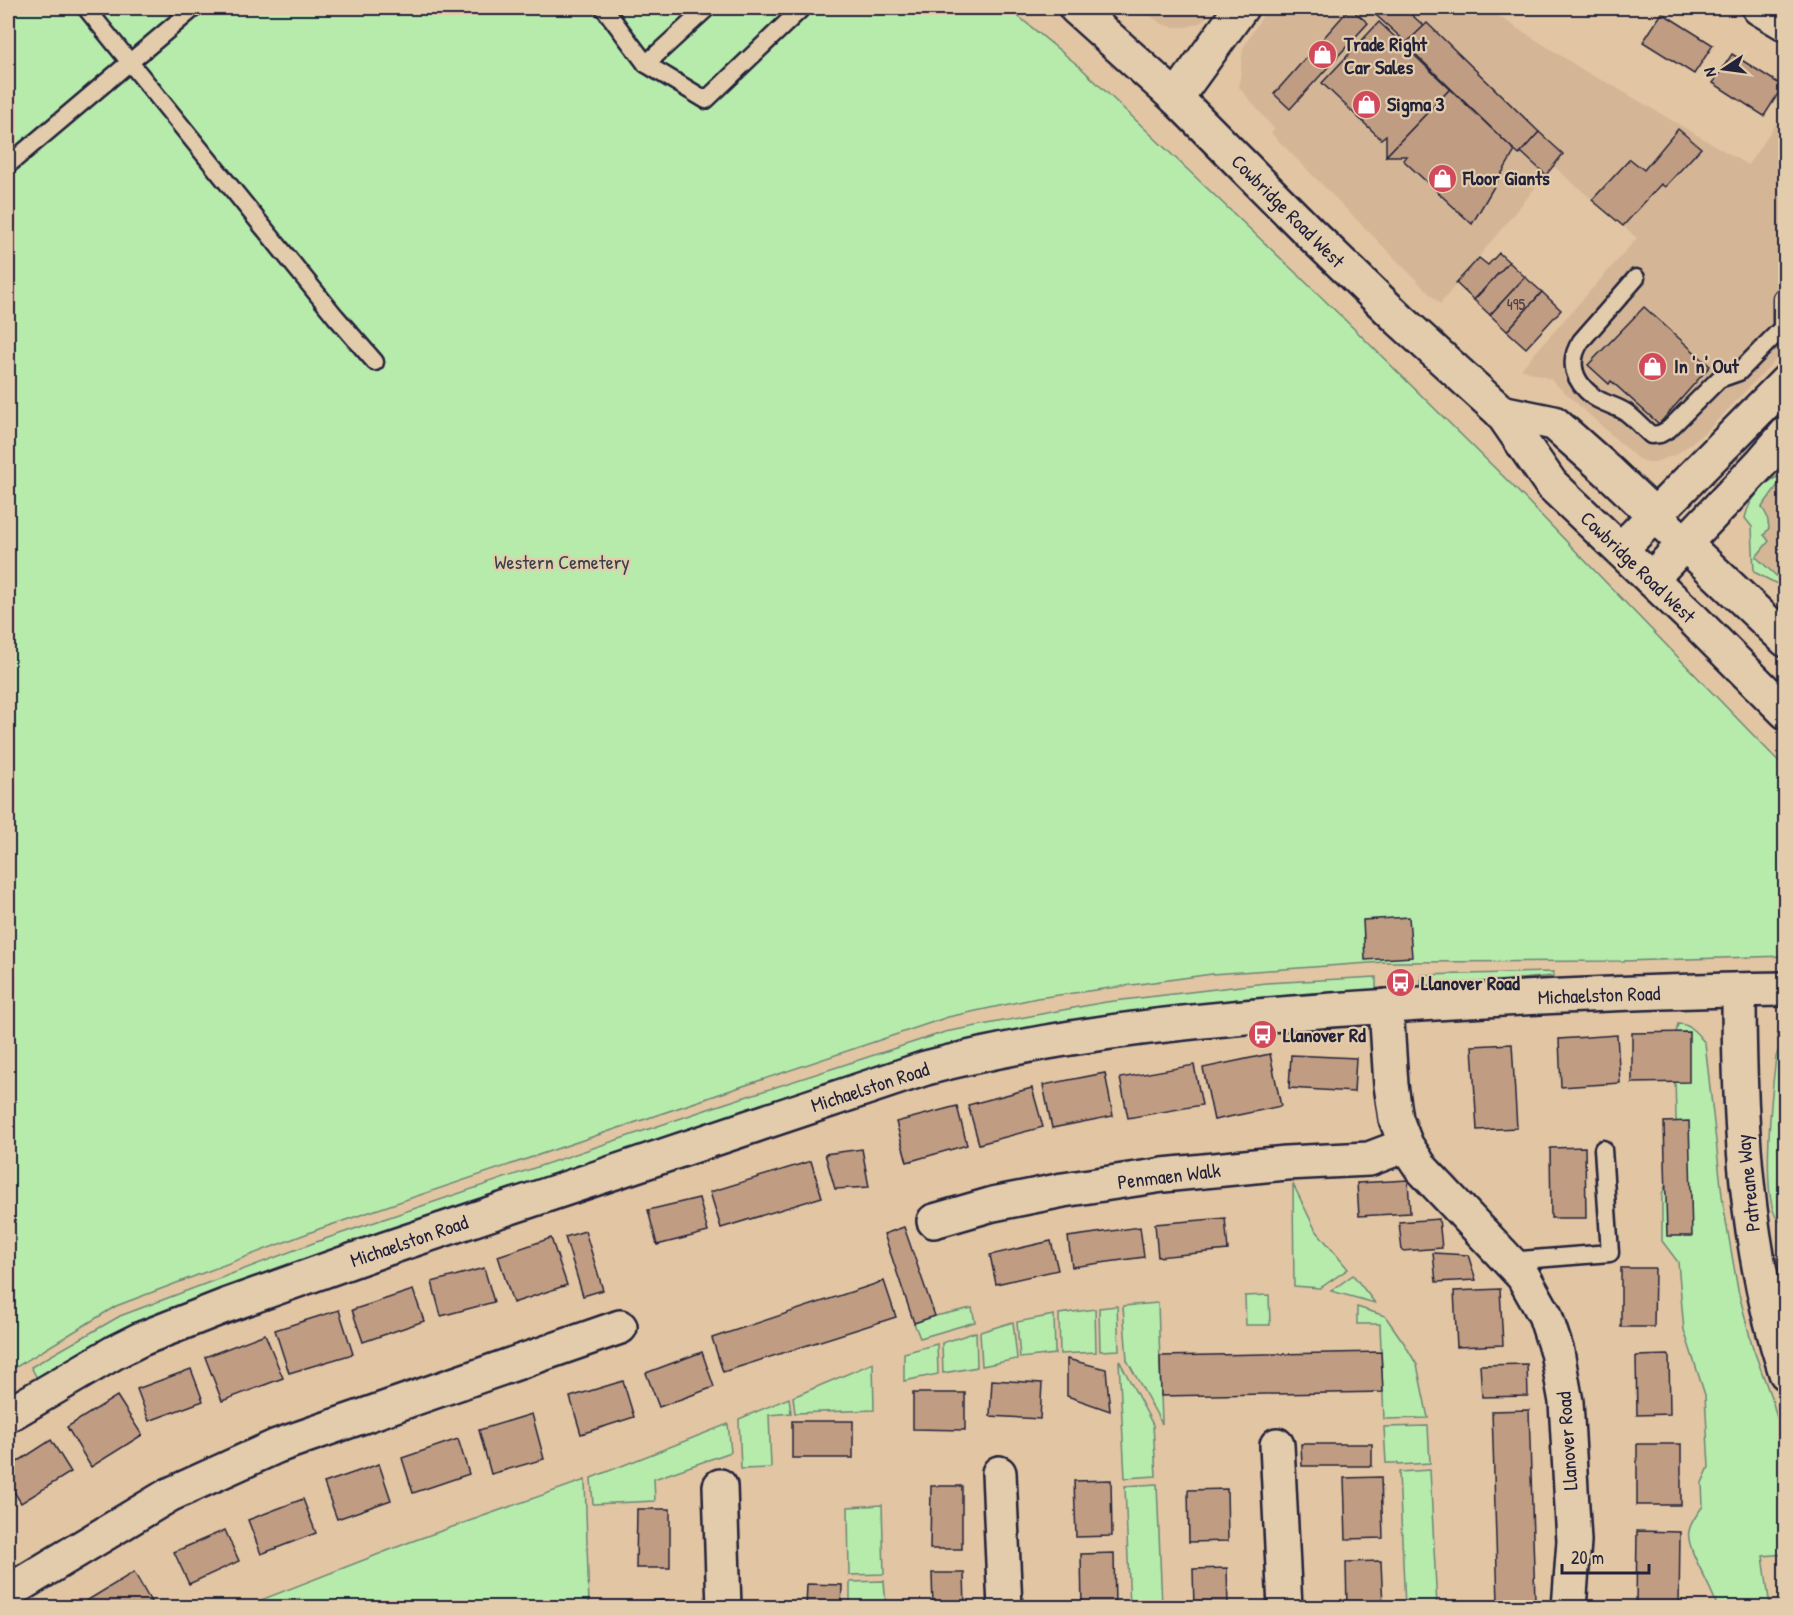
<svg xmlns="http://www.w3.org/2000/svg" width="1793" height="1615" font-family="'Patrick Hand',sans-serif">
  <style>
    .built { fill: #d4b697 }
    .green { fill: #b7ebac; stroke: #6c8674; stroke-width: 1.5 }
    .building { fill: #c09d82; stroke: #22223b; stroke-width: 1.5 }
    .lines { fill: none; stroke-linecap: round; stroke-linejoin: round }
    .lane-casing { stroke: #22223b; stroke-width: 21 }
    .street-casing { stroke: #22223b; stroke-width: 38 }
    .secondary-casing { stroke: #22223b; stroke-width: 38 }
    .highway-casing { stroke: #22223b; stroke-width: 38 }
    .lane { stroke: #e3ccac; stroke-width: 16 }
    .street { stroke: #e3ccac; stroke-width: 33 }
    .secondary { stroke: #e3ccac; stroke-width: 33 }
    .highway { stroke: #e3ccac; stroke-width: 33 }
    .labels { text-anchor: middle; stroke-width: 4.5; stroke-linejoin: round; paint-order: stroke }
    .number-label { font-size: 16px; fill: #4a414d }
    .poi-label { font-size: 20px; font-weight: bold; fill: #22223b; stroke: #e3ccac; text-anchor: start }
    .street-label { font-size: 20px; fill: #22223b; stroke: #e3ccac }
    .park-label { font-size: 20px; fill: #38404c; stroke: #e3ccac }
  </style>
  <rect width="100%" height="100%" fill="#e2c5a3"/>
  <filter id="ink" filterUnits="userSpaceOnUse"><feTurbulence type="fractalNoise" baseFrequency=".0167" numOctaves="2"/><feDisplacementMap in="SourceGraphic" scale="12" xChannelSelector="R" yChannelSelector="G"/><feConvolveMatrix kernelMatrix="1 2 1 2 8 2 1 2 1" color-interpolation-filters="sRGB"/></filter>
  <g filter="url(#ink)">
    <!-- built -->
    <g class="built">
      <polygon points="1139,8 1214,8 1202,22 1187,27 1173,27 1162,24"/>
      <polygon points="1267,8 1486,8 1591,75 1610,84 1748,165 1777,122 1786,128 1785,350 1710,428 1688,446 1677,454 1652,463 1638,459 1550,379 1521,369 1637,238 1553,166 1440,304 1271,133 1274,129 1239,87 1243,48"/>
      <polygon points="1785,464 1785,588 1754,572 1752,527 1745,518 1746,511 1753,500"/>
    </g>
    <!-- green -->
    <g class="green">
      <polygon points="8,8 1008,8 1080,67 1340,315 1511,484 1785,768 1785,956 1623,961 1384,962 1212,974 1037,998 948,1017 319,1229 116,1306 8,1372"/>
      <path d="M1777,477L1781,479L1783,483L1780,482L1762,507L1767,516L1769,528L1764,535L1769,541L1756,557L1785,584V588L1754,572L1752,527L1745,518C1748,502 1762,484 1777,477Z"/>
      <polygon points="1553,972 1553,976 1421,988 1421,975"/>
      <polygon points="1376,977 1376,990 1238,999 1021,1030 953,1044 416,1220 176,1307 137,1322 37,1378 31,1367 120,1316 316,1242 717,1106 945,1032 1106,1002 1266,983"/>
      <path d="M1678,1024C1691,1024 1697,1034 1705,1043L1723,1204L1738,1290L1752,1345L1773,1403L1785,1448V1554L1763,1556L1770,1607H1717C1713,1587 1685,1549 1689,1531C1691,1521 1698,1513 1703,1506L1702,1483L1709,1467L1705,1395L1684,1330L1678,1262L1662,1241V1195L1677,1154L1674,1041Z"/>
      <path d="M1785,1039V1227C1783,1224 1779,1220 1776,1217C1761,1190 1772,1089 1776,1057L1781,1044Z"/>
      <polygon points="1293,1184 1315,1229 1348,1269 1320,1288 1294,1286"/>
      <polygon points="1353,1275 1375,1303 1331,1291"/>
      <polygon points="1269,1295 1270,1325 1246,1325 1245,1296"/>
      <polygon points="1158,1303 1162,1424 1127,1360 1123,1306"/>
      <polygon points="1117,1306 1119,1350 1100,1351 1099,1308"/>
      <polygon points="1357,1307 1385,1316 1404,1343 1417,1365 1428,1418 1384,1419 1380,1324 1357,1324"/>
      <polygon points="972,1308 975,1322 920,1338 914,1323 935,1316"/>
      <polygon points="1095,1309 1096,1352 1060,1354 1059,1314"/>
      <polygon points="1054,1315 1055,1354 1020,1358 1017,1322"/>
      <polygon points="1013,1322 1017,1359 982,1366 980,1332"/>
      <polygon points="976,1332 977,1367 943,1373 942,1343"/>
      <polygon points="937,1344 938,1374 904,1381 904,1353"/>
      <polygon points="1119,1360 1153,1425 1156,1476 1125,1478"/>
      <polygon points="873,1363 874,1410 795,1413 793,1397"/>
      <polygon points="789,1398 791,1413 769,1415 771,1468 741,1469 739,1419"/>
      <polygon points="728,1424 731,1452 654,1479 655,1501 593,1504 591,1478"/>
      <polygon points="1428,1426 1430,1463 1398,1465 1398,1463 1386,1463 1384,1427"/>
      <polygon points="1430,1470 1437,1607 1405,1607 1399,1472"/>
      <polygon points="585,1480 589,1607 243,1607 410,1542"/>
      <polygon points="1157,1484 1162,1607 1130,1607 1125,1486"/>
      <polygon points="882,1505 884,1574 849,1575 848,1507"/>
      <polygon points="884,1581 886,1607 850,1607 850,1582"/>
    </g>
    <!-- building -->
    <g class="building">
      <polygon points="1350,8 1368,23 1290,109 1274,94"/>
      <polygon points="1368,8 1404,8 1424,26 1407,43"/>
      <polygon points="1662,13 1713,45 1694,74 1643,42"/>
      <polygon points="1379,22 1450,89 1386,156 1386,135 1381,139 1322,83"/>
      <polygon points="1427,23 1539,132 1519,155 1405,44"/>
      <polygon points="1732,54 1783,86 1764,116 1713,83"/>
      <polygon points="1450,89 1515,151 1472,224 1403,160 1407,156 1386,156"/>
      <polygon points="1678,129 1701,148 1665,187 1661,184 1623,226 1592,200 1630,159 1644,170"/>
      <polygon points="1539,132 1563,154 1546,175 1521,152"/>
      <polygon points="1499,253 1509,262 1474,300 1456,283 1479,258 1488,265"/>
      <polygon points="1509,262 1525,277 1490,315 1474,300"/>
      <polygon points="1525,277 1542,292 1507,331 1490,315"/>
      <polygon points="1542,292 1561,310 1526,348 1507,331"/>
      <polygon points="1644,307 1710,366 1659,424 1611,381 1609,384 1588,365"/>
      <polygon points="1409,917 1412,957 1365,960 1363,920"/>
      <polygon points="1413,978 1413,987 1389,988 1389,979"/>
      <polygon points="1689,1032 1689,1082 1632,1083 1632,1033"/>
      <polygon points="1617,1035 1620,1083 1561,1087 1559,1039"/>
      <polygon points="1512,1044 1517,1128 1477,1130 1472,1046"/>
      <polygon points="1270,1054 1281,1106 1214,1120 1203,1068"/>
      <polygon points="1291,1055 1356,1058 1354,1092 1289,1088"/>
      <polygon points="1194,1065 1202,1105 1128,1118 1120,1078"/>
      <polygon points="1105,1073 1113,1116 1052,1128 1043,1085"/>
      <polygon points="1032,1088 1043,1127 979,1144 968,1105"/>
      <polygon points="957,1106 967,1145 907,1162 896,1122"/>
      <polygon points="1689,1121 1692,1236 1667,1236 1664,1122"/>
      <polygon points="1585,1147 1586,1218 1551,1218 1550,1148"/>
      <polygon points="862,1149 869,1187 835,1189 825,1154"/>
      <polygon points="811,1161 822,1197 721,1228 710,1192"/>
      <polygon points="1408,1180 1410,1213 1359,1216 1357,1183"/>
      <polygon points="699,1198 708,1232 657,1245 648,1210"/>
      <polygon points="1225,1218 1228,1250 1158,1257 1155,1224"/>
      <polygon points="1439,1219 1442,1248 1402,1251 1399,1222"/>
      <polygon points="904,1227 935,1316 914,1323 884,1234"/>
      <polygon points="1140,1227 1144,1257 1072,1267 1068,1237"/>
      <polygon points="585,1231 603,1290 583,1296 565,1237"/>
      <polygon points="551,1238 567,1285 513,1303 498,1256"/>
      <polygon points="1051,1241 1058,1270 996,1284 990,1255"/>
      <polygon points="1433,1253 1468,1255 1476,1280 1436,1282"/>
      <polygon points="484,1268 494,1302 441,1316 432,1282"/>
      <polygon points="1621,1268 1655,1268 1654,1327 1621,1327"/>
      <polygon points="884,1281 896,1317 723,1372 712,1338"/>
      <polygon points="1500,1289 1503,1345 1457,1347 1454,1291"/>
      <polygon points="413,1290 424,1321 363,1342 352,1310"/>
      <polygon points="339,1310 353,1354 289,1373 275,1330"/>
      <polygon points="265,1334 283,1378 222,1401 205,1357"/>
      <polygon points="702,1352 714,1387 659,1407 646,1373"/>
      <polygon points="1381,1352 1383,1392 1161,1396 1160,1356"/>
      <polygon points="1669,1355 1670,1414 1637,1415 1636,1356"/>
      <polygon points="1067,1359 1106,1369 1110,1411 1067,1396"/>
      <polygon points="1527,1364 1528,1396 1482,1397 1480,1365"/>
      <polygon points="191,1369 203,1401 149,1421 137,1389"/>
      <polygon points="992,1380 1042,1383 1040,1419 990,1416"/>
      <polygon points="623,1381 634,1417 581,1434 570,1397"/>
      <polygon points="913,1393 965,1393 965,1430 913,1429"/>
      <polygon points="117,1396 142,1435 91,1467 67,1427"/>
      <polygon points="1529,1410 1535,1601 1498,1602 1492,1411"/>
      <polygon points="532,1414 544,1459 491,1474 479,1430"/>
      <rect x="792" y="1421" width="61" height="37"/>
      <polygon points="458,1439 469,1474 413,1493 402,1458"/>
      <polygon points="51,1440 71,1472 21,1503 8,1482 8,1468"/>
      <polygon points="1301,1444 1372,1444 1372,1466 1302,1466"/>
      <rect x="1637" y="1444" width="44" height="61"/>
      <polygon points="379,1464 391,1500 337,1519 324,1483"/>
      <polygon points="1381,1477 1383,1538 1346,1539 1344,1478"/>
      <polygon points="1111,1480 1112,1536 1076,1537 1074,1481"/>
      <polygon points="931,1486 962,1486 962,1549 930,1549"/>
      <polygon points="1227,1489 1228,1541 1189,1542 1188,1490"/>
      <polygon points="303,1499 316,1533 261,1554 248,1520"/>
      <polygon points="637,1509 670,1509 670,1568 636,1568"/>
      <polygon points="225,1530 239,1561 189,1584 174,1552"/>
      <polygon points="1637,1531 1680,1532 1679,1608 1636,1608"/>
      <polygon points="1114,1553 1115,1608 1082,1608 1081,1554"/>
      <polygon points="1381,1561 1383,1608 1347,1608 1346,1562"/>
      <polygon points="1227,1568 1228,1608 1194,1608 1193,1569"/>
      <polygon points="134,1572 151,1602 142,1608 86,1608 83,1603"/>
      <polygon points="932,1573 964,1573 965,1608 933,1608"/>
      <polygon points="807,1584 842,1585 841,1608 806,1608"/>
      <polygon points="668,1600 668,1608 637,1608 637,1602"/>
    </g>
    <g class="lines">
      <defs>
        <g id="lane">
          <polyline points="86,8 335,316 375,362"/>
          <polyline points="604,8 646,64 706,100 802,8"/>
          <polyline points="646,64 707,8"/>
          <polyline points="8,165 194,8"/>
          <path d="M1636,278L1581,341C1567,362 1574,382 1594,397C1604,404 1617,406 1627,413C1636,420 1643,428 1651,435L1660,434L1669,429L1719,379L1739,372L1782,328V298"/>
          <polyline points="1509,1261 1610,1253 1603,1149"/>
        </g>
        <g id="street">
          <polyline points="1759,8 1786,24"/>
          <polyline points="1176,98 1241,8"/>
          <polyline points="1621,549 1786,382"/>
          <polyline points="1651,579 1762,462 1786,434"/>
          <path d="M1739,990C1739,1119 1745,1249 1786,1373"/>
          <polyline points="1386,1006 1391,1085 1396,1119 1406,1145 1422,1169 1523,1276 1545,1315 1557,1352 1566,1402 1574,1541 1569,1608"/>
          <polyline points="934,1221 993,1204 1063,1190 1163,1175 1286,1163 1369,1159 1406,1145"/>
          <polyline points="1277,1445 1285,1608"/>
          <polyline points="999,1473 1005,1608"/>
          <polyline points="720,1486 724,1608"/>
          <polyline points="8,1592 169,1495 277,1446 620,1327"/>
        </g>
        <path id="secondary" d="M8,1415L115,1352L141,1339L225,1306L385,1249L926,1068C1068,1031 1215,1018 1361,1008C1502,998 1644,991 1786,989"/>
        <g id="highway">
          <polyline points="1076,8 1176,98 1309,232 1400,320 1501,412 1551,484 1690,616 1786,712"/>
          <polyline points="1501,412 1554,423 1607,470 1786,640"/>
        </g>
      </defs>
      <!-- lane casing -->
      <use href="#lane" class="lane-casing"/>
      <!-- street casing -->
      <use href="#street" class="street-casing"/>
      <!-- secondary casing -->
      <use href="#secondary" class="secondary-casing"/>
      <!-- highway casing -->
      <use href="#highway" class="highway-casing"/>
      <!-- lane -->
      <use href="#lane" class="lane"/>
      <!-- street -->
      <use href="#street" class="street"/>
      <!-- secondary -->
      <use href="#secondary" class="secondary"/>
      <!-- highway -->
      <use href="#highway" class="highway"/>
    </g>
  </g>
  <!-- icons -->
  <defs>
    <symbol id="shop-disc" viewBox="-11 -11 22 22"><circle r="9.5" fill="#d1495b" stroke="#e3ccac"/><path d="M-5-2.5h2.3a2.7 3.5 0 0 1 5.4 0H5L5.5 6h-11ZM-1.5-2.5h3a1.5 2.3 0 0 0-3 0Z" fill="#fff"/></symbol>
    <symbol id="bus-disc" viewBox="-11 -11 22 22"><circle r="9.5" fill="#d1495b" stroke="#e3ccac"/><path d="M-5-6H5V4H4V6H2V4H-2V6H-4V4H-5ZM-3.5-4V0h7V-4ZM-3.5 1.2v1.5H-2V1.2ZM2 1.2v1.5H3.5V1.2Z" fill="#fff"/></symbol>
  </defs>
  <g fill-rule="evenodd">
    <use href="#shop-disc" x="1306" y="38" width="33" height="33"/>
    <use href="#shop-disc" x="1350" y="88" width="33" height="33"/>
    <use href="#shop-disc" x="1426" y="162" width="33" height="33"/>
    <use href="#shop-disc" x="1636" y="350" width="33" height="33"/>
    <use href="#bus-disc" x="1384" y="966" width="33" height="33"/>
    <use href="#bus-disc" x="1246" y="1018" width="33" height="33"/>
  </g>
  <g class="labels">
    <!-- number labels -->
    <g class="number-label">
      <text x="1516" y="310">495</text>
    </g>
    <!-- poi labels -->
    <g class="poi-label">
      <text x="1344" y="51">Trade Right<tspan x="1344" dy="23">Car Sales</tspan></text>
      <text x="1387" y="111">Sigma 3</text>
      <text x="1463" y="185">Floor Giants</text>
      <text x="1674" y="373">In 'n' Out</text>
      <text x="1421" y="990">Llanover Road</text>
      <text x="1283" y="1042">Llanover Rd</text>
    </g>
    <!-- street labels -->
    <g class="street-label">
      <text transform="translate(1288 211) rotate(45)" y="7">Cowbridge Road West</text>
      <text transform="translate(1638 567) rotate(44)" y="7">Cowbridge Road West</text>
      <text transform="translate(1599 995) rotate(-2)" y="7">Michaelston Road</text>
      <text transform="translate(870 1087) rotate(-18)" y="7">Michaelston Road</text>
      <text transform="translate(1169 1176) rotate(-7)" y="7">Penmaen Walk</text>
      <text transform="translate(1748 1183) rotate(-96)" y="7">Patreane Way</text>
      <text transform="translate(409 1241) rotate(-19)" y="7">Michaelston Road</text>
      <text transform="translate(1567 1441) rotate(-94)" y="7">Llanover Road</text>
    </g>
    <!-- park labels -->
    <g class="park-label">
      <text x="562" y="569">Western Cemetery</text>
    </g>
  </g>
  <!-- margin -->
  <rect width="1793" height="1615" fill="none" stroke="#e3ccac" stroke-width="30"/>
  <rect x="15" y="15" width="1763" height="1585" fill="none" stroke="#22223b" stroke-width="2" filter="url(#ink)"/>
  <!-- north arrow -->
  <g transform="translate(1724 69) rotate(257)" stroke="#e3ccac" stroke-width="4.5" paint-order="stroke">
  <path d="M0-4.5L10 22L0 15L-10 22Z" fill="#22223b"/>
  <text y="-9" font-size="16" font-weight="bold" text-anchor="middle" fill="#22223b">N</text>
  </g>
  <!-- scale -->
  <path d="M1562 1564v9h87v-9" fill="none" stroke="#22223b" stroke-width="3"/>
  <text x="1571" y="1564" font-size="18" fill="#22223b" stroke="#e3ccac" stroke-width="4.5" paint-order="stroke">20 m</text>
</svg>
